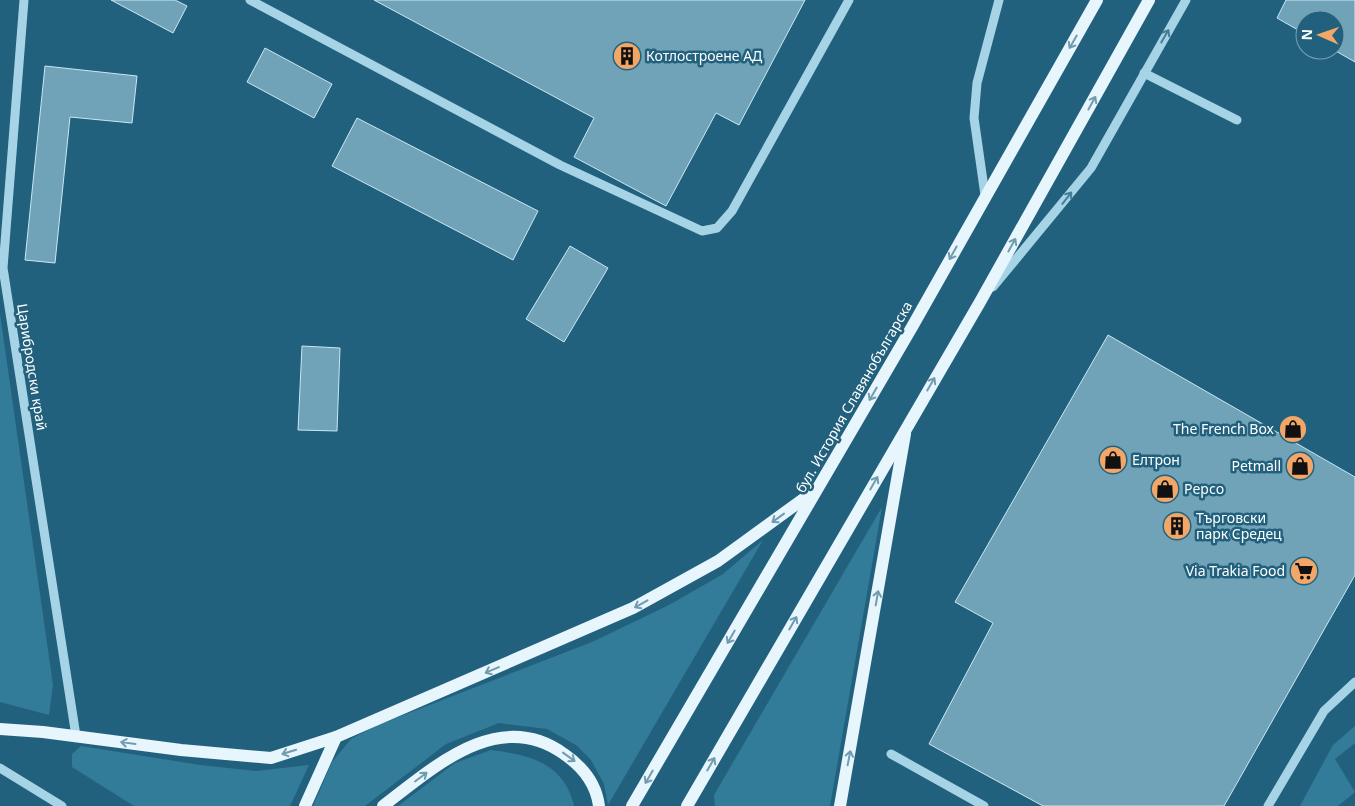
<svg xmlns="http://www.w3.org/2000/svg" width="1355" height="806" font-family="'Noto Sans',sans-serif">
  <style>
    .green { fill: #327c99 }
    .building { fill: #70a3b8; stroke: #c9e8f5 }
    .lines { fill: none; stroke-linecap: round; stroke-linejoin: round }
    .minor { stroke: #a6d4e6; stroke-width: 9 }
    .major { stroke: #e7f5fd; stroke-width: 12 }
    .oneway { stroke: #437e97 }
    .oneway2 { stroke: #719cb0 }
    .labels { text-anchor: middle; stroke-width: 5; stroke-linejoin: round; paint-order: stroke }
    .poi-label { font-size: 14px; fill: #fff; stroke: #22617d; text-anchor: start }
    .street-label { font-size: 14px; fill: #fff; stroke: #22617d }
  </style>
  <rect width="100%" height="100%" fill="#22617d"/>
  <!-- green -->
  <g class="green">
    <polygon points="0,314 53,685 49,715 0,702"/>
    <polygon points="882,507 830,806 715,806 714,795"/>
    <polygon points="763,540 608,805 604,784 591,760 576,745 547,729 499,723 446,744 365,806 313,806 332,762 351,739 378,725 592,642 669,605 723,574"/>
    <polygon points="1355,726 1355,743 1335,759 1355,792 1338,806 1300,806 1333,745"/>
    <polygon points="81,746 200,765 256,771 309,765 290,806 134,806 72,767 72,754"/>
    <path d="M491,750C530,755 564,763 574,806H398L455,763Z"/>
  </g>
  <!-- building -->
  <g class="building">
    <polygon points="111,0 175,0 187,6 173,33"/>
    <polygon points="374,0 805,0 739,125 716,113 666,206 574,157 594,118"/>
    <polygon points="1286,0 1355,0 1355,62 1334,50 1335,20 1305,20 1305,34 1277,18"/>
    <polygon points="265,48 332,84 314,118 247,82"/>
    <polygon points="45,66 137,76 132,123 70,117 55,263 25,260"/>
    <polygon points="357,118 538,211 513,260 332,166"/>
    <polygon points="570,246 608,268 564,342 526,319"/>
    <polygon points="1108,335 1355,477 1355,575 1224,806 1043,806 929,744 993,623 955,602"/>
    <polygon points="302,346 340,348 337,431 298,430"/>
  </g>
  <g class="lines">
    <!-- minor -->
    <g class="minor">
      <polyline points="24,0 3,268 76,736"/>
      <polyline points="250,0 560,165 702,231 717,228 732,211 849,0"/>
      <polyline points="1144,73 1237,120"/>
      <polyline points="985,195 974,118 977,83 999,0"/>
      <polyline points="993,287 1091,168 1186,0"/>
      <polyline points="891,754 984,806"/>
      <polyline points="0,768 62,806"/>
      <polyline points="1268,806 1324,711 1355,682"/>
    </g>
    <!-- major -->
    <g class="major">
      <polyline points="0,729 43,732 181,750 271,758 336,737 633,608 718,561 813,492"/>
      <polyline points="305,806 336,737"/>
      <path d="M383,806C434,767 499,707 564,754C583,767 596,783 599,806"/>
      <polyline points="632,806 912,327 1097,0"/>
      <polyline points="687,806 980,302 1149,0"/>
      <polyline points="840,806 905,434"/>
    </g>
  </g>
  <!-- one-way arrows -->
  <defs><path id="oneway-shaft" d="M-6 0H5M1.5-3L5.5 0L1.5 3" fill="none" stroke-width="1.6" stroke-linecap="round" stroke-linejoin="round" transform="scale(1.25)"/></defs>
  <g class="oneway">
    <use href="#oneway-shaft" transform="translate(1165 36) rotate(-60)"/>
    <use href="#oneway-shaft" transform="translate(1067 198) rotate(-52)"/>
  </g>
  <g class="oneway2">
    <use href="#oneway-shaft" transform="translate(1073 42) rotate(120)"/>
    <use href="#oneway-shaft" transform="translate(1092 103) rotate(-61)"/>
    <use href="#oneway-shaft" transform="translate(1012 245) rotate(-61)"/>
    <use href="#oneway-shaft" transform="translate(953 253) rotate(119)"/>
    <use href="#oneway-shaft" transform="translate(931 384) rotate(-60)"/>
    <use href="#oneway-shaft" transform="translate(873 394) rotate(120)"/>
    <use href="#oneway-shaft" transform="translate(874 483) rotate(-60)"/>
    <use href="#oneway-shaft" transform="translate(778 518) rotate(144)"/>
    <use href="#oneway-shaft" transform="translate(877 598) rotate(-80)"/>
    <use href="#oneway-shaft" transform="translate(641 604) rotate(151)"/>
    <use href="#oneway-shaft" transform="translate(793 623) rotate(-60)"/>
    <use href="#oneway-shaft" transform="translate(731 637) rotate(120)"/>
    <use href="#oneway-shaft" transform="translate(492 670) rotate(157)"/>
    <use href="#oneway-shaft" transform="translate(128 743) rotate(-172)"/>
    <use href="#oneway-shaft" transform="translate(289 752) rotate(163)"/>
    <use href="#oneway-shaft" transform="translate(569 757) rotate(36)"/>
    <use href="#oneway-shaft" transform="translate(849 758) rotate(-79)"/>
    <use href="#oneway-shaft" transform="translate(711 764) rotate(-60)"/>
    <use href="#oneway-shaft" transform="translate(421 777) rotate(-37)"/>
    <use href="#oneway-shaft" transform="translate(649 777) rotate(120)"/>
  </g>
  <!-- icons -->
  <defs>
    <symbol id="building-disc" viewBox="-11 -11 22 22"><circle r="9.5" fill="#f2a668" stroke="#22617d"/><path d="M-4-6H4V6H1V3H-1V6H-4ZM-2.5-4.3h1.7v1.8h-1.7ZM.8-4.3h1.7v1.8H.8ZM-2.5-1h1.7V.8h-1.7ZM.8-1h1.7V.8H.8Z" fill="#111"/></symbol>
    <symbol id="shop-disc" viewBox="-11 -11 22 22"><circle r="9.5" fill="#f2a668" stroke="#22617d"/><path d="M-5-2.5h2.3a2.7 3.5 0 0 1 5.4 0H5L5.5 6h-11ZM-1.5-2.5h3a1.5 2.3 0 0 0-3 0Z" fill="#111"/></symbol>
    <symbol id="supermarket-disc" viewBox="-11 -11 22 22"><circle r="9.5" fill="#f2a668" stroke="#22617d"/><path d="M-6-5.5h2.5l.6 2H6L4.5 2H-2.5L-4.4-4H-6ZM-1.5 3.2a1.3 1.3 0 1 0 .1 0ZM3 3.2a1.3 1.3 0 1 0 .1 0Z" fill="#111"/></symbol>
  </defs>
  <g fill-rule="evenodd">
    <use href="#building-disc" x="611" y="40" width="32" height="32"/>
    <use href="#shop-disc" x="1277" y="413" width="32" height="32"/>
    <use href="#shop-disc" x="1097" y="444" width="32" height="32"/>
    <use href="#shop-disc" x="1284" y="450" width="32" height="32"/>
    <use href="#shop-disc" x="1149" y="473" width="32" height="32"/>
    <use href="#building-disc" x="1161" y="510" width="32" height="32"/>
    <use href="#supermarket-disc" x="1288" y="555" width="32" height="32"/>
  </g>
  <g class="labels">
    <!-- poi labels -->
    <g class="poi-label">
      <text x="646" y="61">Котлостроене АД</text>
      <text x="1274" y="434" text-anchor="end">The French Box</text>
      <text x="1132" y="465">Елтрон</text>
      <text x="1281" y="471" text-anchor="end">Petmall</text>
      <text x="1184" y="494">Pepco</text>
      <text x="1196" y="523">Търговски<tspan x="1196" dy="16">парк Средец</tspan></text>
      <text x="1285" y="576" text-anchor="end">Via Trakia Food</text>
    </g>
    <!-- street labels -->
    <g class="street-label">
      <text transform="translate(32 367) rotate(81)" y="5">Царибродски край</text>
      <text transform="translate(854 397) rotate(-60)" y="5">бул. История Славянобългарска</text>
    </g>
  </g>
  <!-- north arrow -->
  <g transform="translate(1320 35) rotate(272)"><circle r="24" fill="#22617d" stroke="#7aa0b1"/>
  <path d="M0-4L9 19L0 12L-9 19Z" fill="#f2a668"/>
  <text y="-8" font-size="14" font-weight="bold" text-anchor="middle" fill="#ffffff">N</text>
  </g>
</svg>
